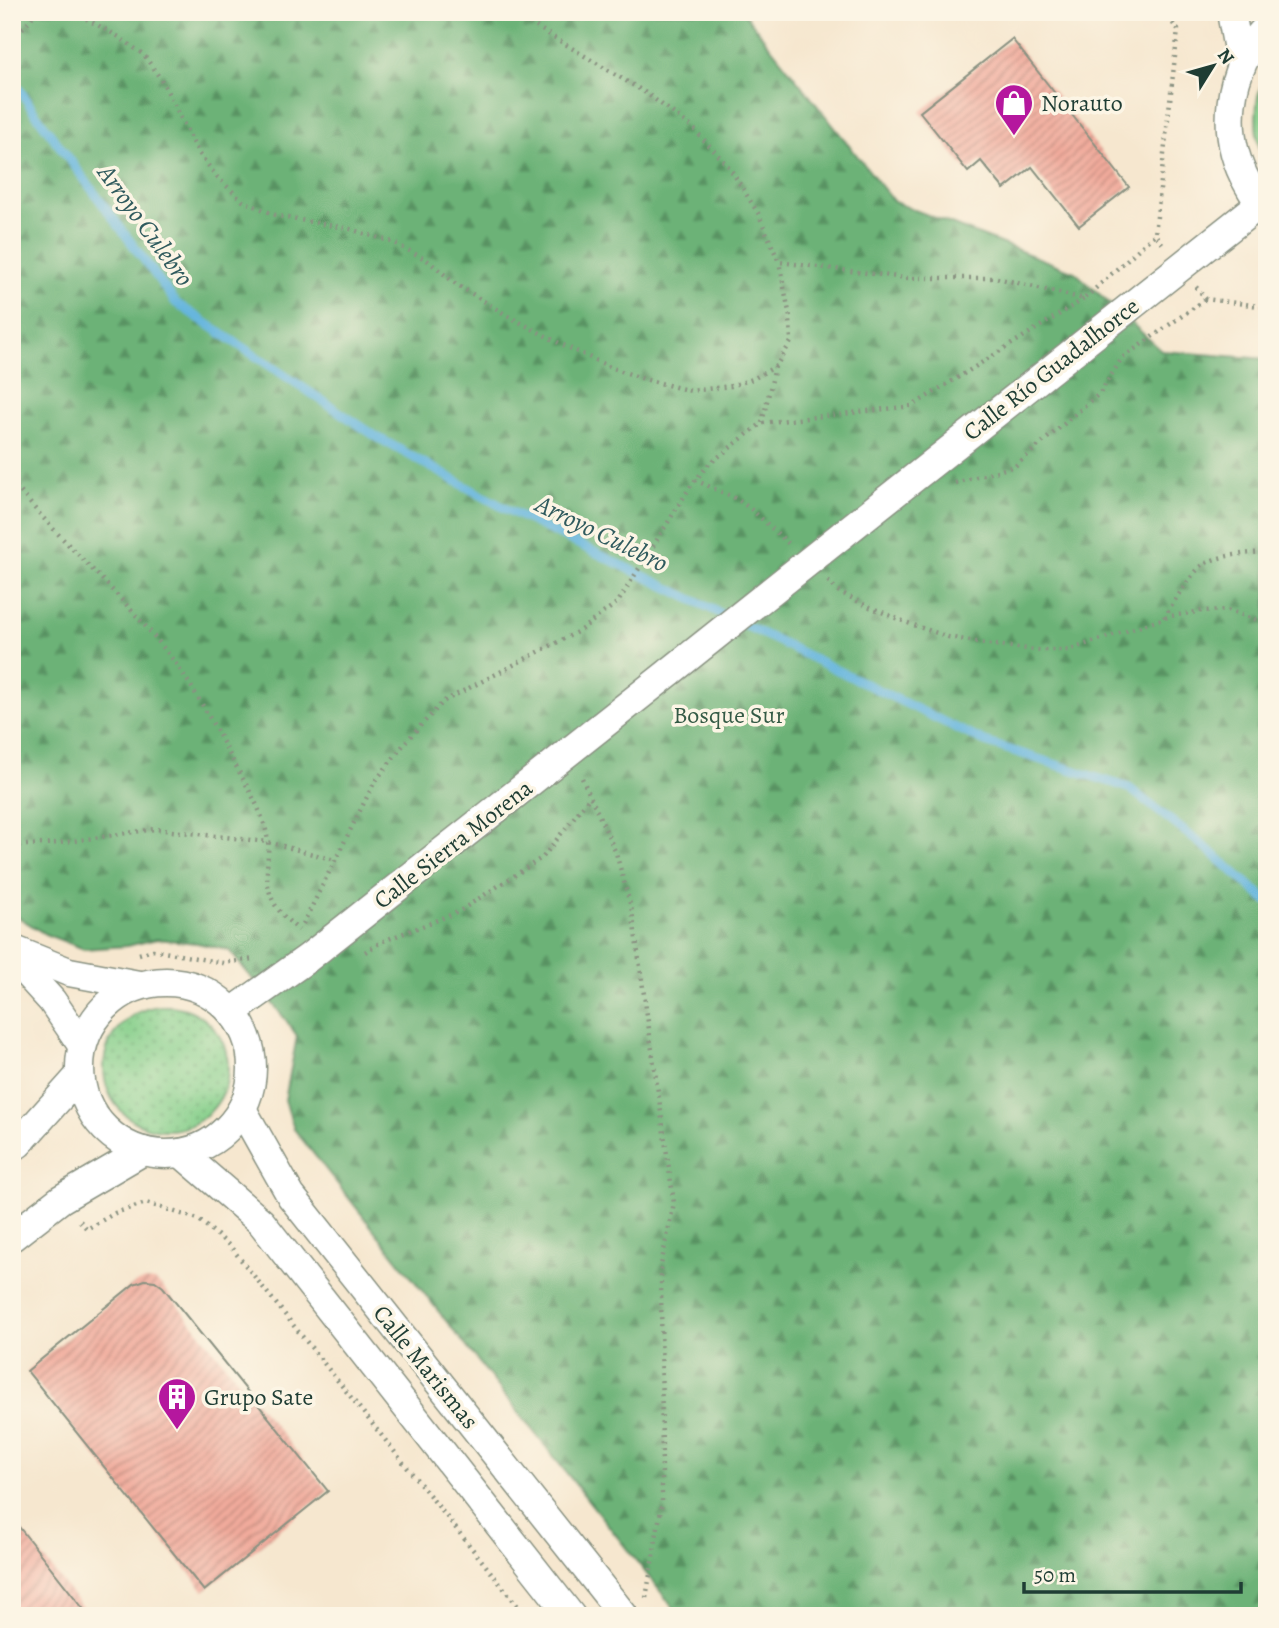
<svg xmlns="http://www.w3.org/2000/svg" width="1279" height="1628" font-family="Alegreya,serif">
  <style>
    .green { fill: #86cf8b; stroke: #528660; stroke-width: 2 }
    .forest { fill: url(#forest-firs); stroke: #467856; stroke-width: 2 }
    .garden { fill: url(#garden-dots); stroke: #528660; stroke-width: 2 }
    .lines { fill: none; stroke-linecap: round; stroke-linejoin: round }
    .stream { stroke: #62b4dd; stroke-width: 9 }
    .building { fill: url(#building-hatch) }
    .minor-casing { stroke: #8a9282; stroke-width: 31 }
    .path { stroke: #8a9282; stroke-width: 4.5; stroke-dasharray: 2 5; stroke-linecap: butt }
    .minor { stroke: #fff; stroke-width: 28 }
    .minor-bridge-casing { stroke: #8a9282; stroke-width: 31; stroke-linecap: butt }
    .minor-bridge { stroke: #fff; stroke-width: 28 }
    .labels { text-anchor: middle; stroke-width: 7; stroke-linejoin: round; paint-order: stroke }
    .poi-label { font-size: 24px; fill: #1f3d34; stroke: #fcf5e5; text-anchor: start }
    .street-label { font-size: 24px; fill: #1f3d34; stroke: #fcf5e5 }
    .park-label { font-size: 24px; fill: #345a45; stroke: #fcf5e5 }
    .water-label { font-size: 26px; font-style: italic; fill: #305b5e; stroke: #fcf5e5 }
  </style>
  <defs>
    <pattern id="forest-firs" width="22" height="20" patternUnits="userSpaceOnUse" patternTransform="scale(1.75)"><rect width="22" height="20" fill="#6cb277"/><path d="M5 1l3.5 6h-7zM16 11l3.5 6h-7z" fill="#589262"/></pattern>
    <pattern id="garden-dots" width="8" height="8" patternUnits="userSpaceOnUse" patternTransform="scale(1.75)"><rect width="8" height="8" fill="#86cf8b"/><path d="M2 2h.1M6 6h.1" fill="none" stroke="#6da972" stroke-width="1.8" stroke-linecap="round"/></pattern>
    <pattern id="building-hatch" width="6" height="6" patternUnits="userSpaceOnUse" patternTransform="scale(1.75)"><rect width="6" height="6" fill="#f1aa9b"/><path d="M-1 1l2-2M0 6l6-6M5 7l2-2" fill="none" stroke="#c38c7f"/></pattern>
  </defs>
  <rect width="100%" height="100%" fill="#fcf5e5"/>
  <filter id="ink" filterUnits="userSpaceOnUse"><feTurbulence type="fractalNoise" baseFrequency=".0143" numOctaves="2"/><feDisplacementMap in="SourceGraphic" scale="14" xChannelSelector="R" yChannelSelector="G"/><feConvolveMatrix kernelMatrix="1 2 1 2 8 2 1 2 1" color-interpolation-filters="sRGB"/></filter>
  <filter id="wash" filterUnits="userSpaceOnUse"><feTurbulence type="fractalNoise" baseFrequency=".00686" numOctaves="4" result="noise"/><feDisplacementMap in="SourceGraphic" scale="28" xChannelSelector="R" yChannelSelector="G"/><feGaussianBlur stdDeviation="1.57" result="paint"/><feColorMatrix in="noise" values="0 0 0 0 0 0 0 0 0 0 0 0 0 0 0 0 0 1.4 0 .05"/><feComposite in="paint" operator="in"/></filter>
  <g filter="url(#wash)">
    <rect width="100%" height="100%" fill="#f6e7cf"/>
    <!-- green -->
    <path class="green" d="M1267,74V165C1255,146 1255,118 1258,96C1260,89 1264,81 1267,74Z"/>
    <!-- forest -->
    <polygon class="forest" points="12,12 743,12 894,202 1075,272 1162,351 1267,359 1267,1616 680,1616 294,1129 285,1100 297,1036 286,1020 229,950 197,943 157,939 127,946 84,949 45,934 12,913"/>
    <!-- garden -->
    <circle class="garden" cx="166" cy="1068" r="62"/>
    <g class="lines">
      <!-- stream -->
      <polyline class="stream" points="12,78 33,110 176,303 377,437 508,510 985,742 1129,788 1211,852 1267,901"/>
    </g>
    <g id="blocks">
      <!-- building -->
      <g class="building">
        <polygon points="1012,39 1129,187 1079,226 1032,167 1004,189 981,161 968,172 920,112"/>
        <polygon points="145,1280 155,1281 163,1287 328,1491 204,1591 27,1371 134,1284"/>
        <polygon points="12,1518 89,1616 12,1616"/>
      </g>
    </g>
  </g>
  <g filter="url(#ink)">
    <use href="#blocks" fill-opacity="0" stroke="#8a9282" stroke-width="2"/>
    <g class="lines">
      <defs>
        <g id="minor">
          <polyline points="1231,12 1241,66"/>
          <path d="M1267,27C1227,69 1219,134 1248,184C1254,194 1258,203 1267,211"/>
          <polyline points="842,535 1260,204"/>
          <polyline points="12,949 69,972 139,985"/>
          <polyline points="12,957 52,1001 82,1045"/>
          <circle cx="166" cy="1068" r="86"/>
          <polyline points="232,1012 308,958 671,671"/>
          <polyline points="242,1109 291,1196 624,1616"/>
          <polyline points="12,1148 19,1143 79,1076"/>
          <polyline points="181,1153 261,1222 571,1616"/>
          <polyline points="12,1237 61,1199 143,1151"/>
        </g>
      </defs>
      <!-- minor casing -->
      <use href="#minor" class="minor-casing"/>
      <!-- path -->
      <g class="path">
        <polyline points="74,12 119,37 144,55 162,81 198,152 217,177 243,201 278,216 350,229 392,242 427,260 456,284 508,316 561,344 610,367 644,379 691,391 731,386 753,379 776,366 791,342 790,317 779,262"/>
        <polyline points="512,12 646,93 692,127 729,167 758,213 779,262 906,278 997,278 1084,299 1155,234"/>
        <polyline points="1164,12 1178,30 1155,234 1165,247"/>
        <polyline points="12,38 29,22 35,12"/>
        <polyline points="1196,287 1206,299 1267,307"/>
        <polyline points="762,423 775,367"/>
        <polyline points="695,480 737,499 752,510 789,544"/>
        <path d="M12,481C58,540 116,588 162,646C195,685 217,733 242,777C253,797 265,818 268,841C269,851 267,862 267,873C267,899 279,914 299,930"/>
        <polyline points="955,483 1015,466 1100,393 1122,358 1206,299"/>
        <polyline points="828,581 838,591 863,604 905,622 948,637 988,644 1035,650 1068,650 1171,616 1202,611 1227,610 1267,623"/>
        <path d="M1164,618C1173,604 1190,574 1203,565C1216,555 1250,553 1267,552"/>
        <polyline points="582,778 616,853 632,911 674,1203 661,1265 662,1503 646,1598"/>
        <polyline points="12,846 59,843 155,829 268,842 335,860"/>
        <polyline points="303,924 374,783 408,739 444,701 579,631 618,602 692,484 709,464 762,423 912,406 1084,299"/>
        <polyline points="365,952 381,942 458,912 543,857 590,797"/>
        <polyline points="139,954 153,950 223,963 254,959"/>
        <polyline points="80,1221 87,1229 115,1213 146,1203 198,1219 230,1246 526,1616"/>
      </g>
      <!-- minor -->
      <use href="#minor" class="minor"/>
      <defs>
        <polyline id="minor-bridge" points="671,671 842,535"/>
      </defs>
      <!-- minor-bridge casing -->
      <use href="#minor-bridge" class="minor-bridge-casing"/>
      <!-- minor-bridge -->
      <use href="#minor-bridge" class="minor-bridge"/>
    </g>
  </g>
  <!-- icons -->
  <defs>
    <symbol id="shop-pin" viewBox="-11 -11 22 30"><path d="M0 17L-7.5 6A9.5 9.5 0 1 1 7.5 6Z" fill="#b5179e" stroke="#fcf5e5"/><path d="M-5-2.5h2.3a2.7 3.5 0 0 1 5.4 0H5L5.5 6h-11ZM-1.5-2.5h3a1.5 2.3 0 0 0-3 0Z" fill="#fff"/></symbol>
    <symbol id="building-pin" viewBox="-11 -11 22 30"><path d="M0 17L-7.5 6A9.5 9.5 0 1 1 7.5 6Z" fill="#b5179e" stroke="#fcf5e5"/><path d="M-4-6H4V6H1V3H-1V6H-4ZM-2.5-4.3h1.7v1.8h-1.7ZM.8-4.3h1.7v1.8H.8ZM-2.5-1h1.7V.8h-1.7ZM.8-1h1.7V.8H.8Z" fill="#fff"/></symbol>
  </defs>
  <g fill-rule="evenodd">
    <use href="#shop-pin" x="992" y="81" width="44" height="60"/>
    <use href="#building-pin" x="155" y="1375" width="44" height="60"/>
  </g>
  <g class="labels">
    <!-- poi labels -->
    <g class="poi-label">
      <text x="1041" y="111">Norauto</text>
      <text x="204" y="1405">Grupo Sate</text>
    </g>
    <!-- street labels -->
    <g class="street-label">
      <text transform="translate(1051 369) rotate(-38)" y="8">Calle Río Guadalhorce</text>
      <text transform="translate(453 844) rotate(-38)" y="8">Calle Sierra Morena</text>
      <text transform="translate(426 1367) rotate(51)" y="8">Calle Marismas</text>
    </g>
    <!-- park labels -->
    <g class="park-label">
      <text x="729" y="723">Bosque Sur</text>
    </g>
    <!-- water labels -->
    <g class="water-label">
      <text transform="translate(146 225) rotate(54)" y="9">Arroyo Culebro</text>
      <text transform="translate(602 533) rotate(26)" y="9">Arroyo Culebro</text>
    </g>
  </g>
  <!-- margin -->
  <rect width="1279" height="1628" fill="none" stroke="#fcf5e5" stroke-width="42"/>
  <!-- north arrow -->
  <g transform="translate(1213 66) rotate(53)" stroke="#fcf5e5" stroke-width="5" paint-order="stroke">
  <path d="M0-5L12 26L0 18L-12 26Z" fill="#1f3d34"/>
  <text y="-10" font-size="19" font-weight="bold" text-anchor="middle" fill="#1f3d34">N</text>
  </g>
  <!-- scale -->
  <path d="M1024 1582v10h217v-10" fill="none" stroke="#1f3d34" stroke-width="3.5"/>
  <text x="1034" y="1582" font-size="21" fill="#1f3d34" stroke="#fcf5e5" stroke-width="5" paint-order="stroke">50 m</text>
</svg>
